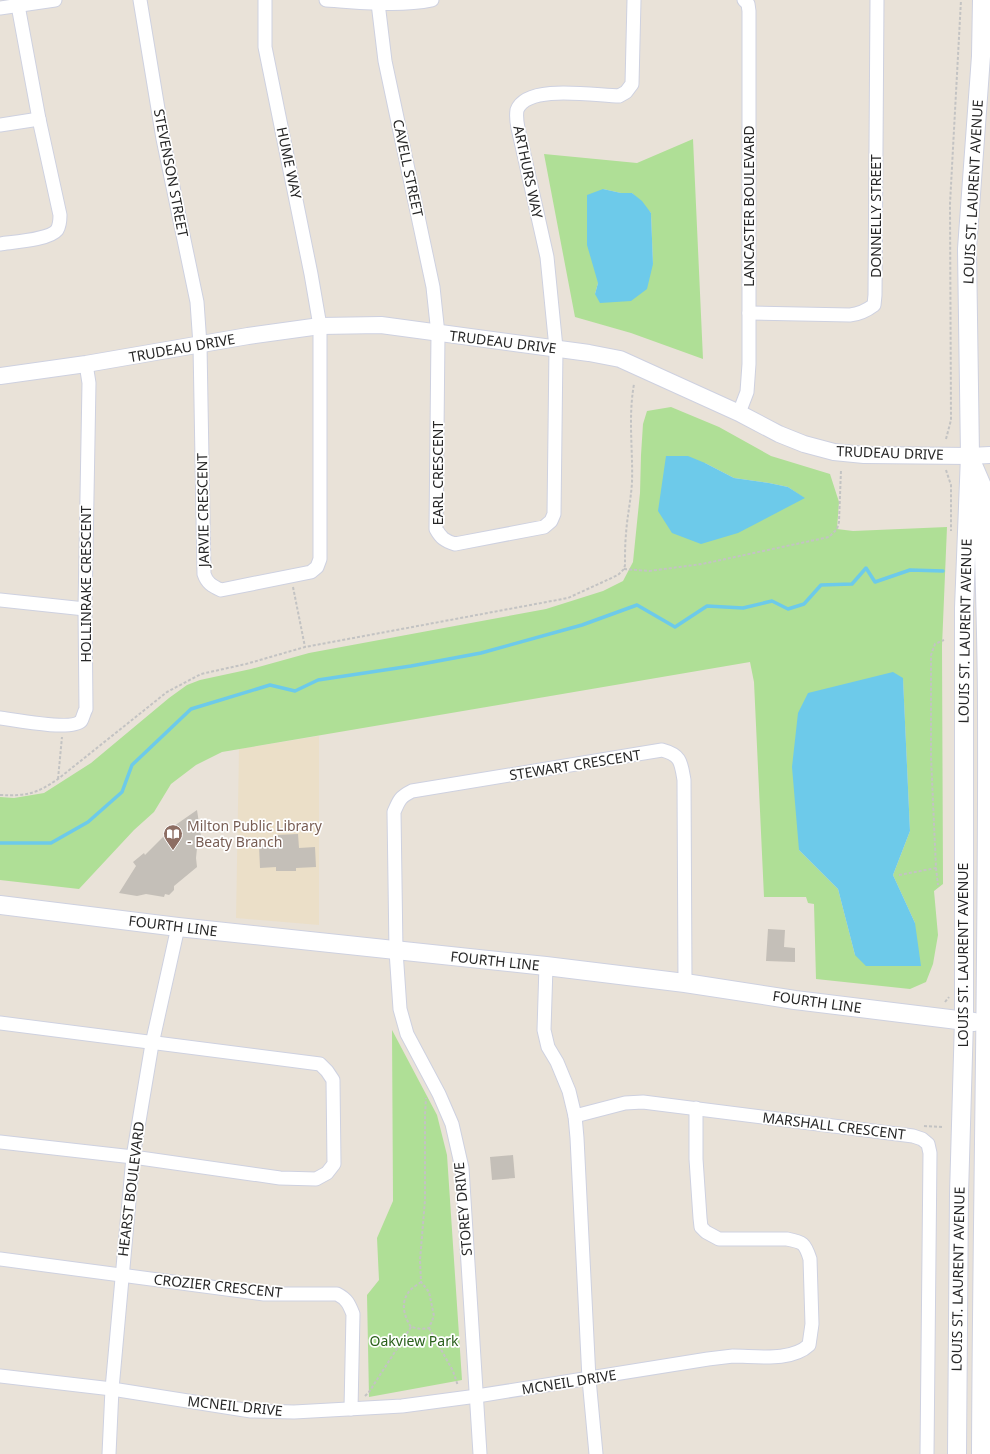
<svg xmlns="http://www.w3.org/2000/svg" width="990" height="1454" font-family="'Noto Sans',sans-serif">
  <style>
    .education { fill: #ebdfc8 }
    .green { fill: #afdf96; fill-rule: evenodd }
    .water { fill: #6dcaea }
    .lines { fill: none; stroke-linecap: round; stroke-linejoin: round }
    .stream { stroke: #6dcaea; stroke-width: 3.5 }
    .building { fill: #c4bfb8 }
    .minor-casing { stroke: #ced1e0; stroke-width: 15 }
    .tertiary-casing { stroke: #ced1e0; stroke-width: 18 }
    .secondary-casing { stroke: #ced1e0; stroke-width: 20 }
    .path { stroke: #c3c3c3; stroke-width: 2; stroke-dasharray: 3 2; stroke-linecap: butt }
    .minor { stroke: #fff; stroke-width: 13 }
    .tertiary { stroke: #fff; stroke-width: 16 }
    .secondary { stroke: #fff; stroke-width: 18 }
    .labels { text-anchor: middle; stroke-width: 3.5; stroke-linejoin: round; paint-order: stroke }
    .street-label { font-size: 14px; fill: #272727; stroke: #fff }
    .education-label { font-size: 14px; fill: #785e54; stroke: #fff; text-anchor: start }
    .park-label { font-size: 14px; fill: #2a601b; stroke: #fff }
  </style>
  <rect width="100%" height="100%" fill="#e9e2d8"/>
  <!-- education -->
  <polygon class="education" points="319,736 319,925 236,918 239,749"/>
  <!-- green -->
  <g class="green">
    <path d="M693,139L703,359L631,333L575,317L544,154L637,163ZM603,189L621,193H632L651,213L653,264L595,294L598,283Z"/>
    <path d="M671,407L719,427L771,456L830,474L839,502L837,529L853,531L947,527L942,646L943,884L934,891L938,935L933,964L926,982L910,989L816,979L814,904L808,903L806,897H764L754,682L750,662L222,752L196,765L171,784L154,812L134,830L79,889L0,880V797L14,798L44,793L91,763L169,698L187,685L200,680L251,669L309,653L546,609L603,591L623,581L633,562L640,493L641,455L643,424L647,411ZM705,463L734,478L769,483L788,487L804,498L658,511ZM903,679L910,831L893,875L915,923L855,955L838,889L799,850Z"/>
    <polygon points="392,1030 437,1115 447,1155 462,1380 369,1397 367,1295 379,1280 377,1238 393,1201"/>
  </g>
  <!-- water -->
  <g class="water">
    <polygon points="603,189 621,193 632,193 642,201 651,213 653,264 647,289 631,301 600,303 595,294 598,283 587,245 587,195"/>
    <polygon points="666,456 688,456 705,463 734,478 769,483 788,487 805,498 738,533 701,544 672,533 658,511"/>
    <polygon points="893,672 903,678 910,831 893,875 915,923 921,966 866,966 855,955 838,889 799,850 792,767 798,713 808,693"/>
  </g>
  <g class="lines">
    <!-- stream -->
    <polyline class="stream" points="0,843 51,843 88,822 122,792 132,765 191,709 270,685 295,691 318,680 411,666 481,653 582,625 637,605 675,627 707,606 743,608 772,601 788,609 804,604 821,585 852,584 866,568 875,582 910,570 943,571"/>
  </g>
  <!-- building -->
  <g class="building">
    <polygon points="197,810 202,843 197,848 196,858 197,867 174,886 174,890 169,895 165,894 164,897 146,894 137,896 119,893 136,866 133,862 144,853 145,855 174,826"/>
    <polygon points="298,834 299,848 315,847 316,867 296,868 296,871 276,871 276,867 260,868 259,846 276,845 275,835"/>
    <polygon points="768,929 785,930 784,947 795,948 795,962 766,961"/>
    <polygon points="513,1155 515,1178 492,1180 490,1157"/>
  </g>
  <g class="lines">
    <defs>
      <g id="minor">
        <path d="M140,0L163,139L197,302L200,345L204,574C207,583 212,586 221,590L311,572L317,567L320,559V326L311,274L265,47V0"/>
        <path d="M326,0C361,2 398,7 432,0"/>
        <path d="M378,3L385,61L433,287L438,334L436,529C441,538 445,541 455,544L544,527L551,521L554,514L556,348L547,257L518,128C517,123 516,116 517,110C527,83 597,96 619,96L626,92L632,84L634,0"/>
        <polyline points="0,8 55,0"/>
        <polyline points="0,125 39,119"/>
        <path d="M0,244C13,242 49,240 57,230C60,225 60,220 60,215L39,119L17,0"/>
        <path d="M749,313L850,315C860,314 866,311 874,305L875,295L877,0"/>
        <polyline points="739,413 747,392 749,364 749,11 748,4 744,0"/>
        <polyline points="0,600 85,609"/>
        <path d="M0,718C15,720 71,731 81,721C83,718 84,712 86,709L85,609L89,383L86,364"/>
        <polyline points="546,966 544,1030 548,1047 557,1062 569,1091 575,1116 577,1138 589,1379 596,1454"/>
        <polyline points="0,1023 320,1064 327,1071 333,1080 334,1164 327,1173 316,1179 280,1178 133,1157 0,1142"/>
        <polyline points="575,1116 625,1103 643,1102 913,1136 922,1139 928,1144 930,1153 927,1454"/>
        <path d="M0,1259L264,1294H337C347,1299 349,1304 353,1314L351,1409"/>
        <path d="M0,1376L112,1389L251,1411L294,1412L402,1406L477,1396L708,1359C716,1358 725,1357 733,1356C756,1356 791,1362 809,1345L812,1324L810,1259C805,1243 803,1242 787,1239H719L706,1232L701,1227L700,1218L696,1159V1108"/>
        <polyline points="109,1454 112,1389 133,1157 152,1044 178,927"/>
        <path d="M480,1454L462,1168L452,1124L439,1094L407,1034L400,1009L396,951L394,812C399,800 400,797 412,791L662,750C681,755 681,762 684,780L685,983"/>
      </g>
      <polyline id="tertiary" points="0,376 86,364 248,336 320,326 381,325 589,353 620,359 739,413 779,434 804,444 834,452 864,455 970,456 990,455"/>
      <g id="secondary">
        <path d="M973,465L982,486C984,561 987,636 987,710C988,958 982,1206 981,1454"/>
        <polyline points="0,905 178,927 546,966 685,983 795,1000 974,1022"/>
        <polyline points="957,1454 959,1194 964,1020 964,608 970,456 967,249 981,56 982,0"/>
      </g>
    </defs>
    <!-- minor casing -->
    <use href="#minor" class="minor-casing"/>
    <!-- tertiary casing -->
    <use href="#tertiary" class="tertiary-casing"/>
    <!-- secondary casing -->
    <use href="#secondary" class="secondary-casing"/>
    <!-- path -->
    <g class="path">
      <polyline points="946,439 951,420 950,204 961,0"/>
      <polyline points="946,470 951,485 951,531"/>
      <polyline points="624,569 649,571 702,564 829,537 837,529 839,522 841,470"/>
      <polyline points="293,587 305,647"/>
      <polyline points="58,779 62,737"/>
      <path d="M0,795C27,796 36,794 58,779L167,692L201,674L246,664L305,647L568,598L618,575L624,569L625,565C625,555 625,544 626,534C627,517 631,500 632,482C633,449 628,418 634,384"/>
      <polyline points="936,868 938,885"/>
      <polyline points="899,875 936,868 931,757 931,655 935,644 944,640"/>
      <polyline points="945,1002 949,997"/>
      <polyline points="924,1126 943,1127"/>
      <path d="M421,1282C417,1285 410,1289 408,1293C400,1304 405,1318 411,1327L421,1329L429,1328L434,1316L429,1292L421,1282L420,1260L425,1200V1114L426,1098"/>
      <polyline points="429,1328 453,1371 458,1386"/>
      <polyline points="365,1396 369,1392 411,1327"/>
    </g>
    <!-- minor -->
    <use href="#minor" class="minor"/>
    <!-- tertiary -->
    <use href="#tertiary" class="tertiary"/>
    <!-- secondary -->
    <use href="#secondary" class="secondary"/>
  </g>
  <!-- icons -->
  <defs>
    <symbol id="library-pin" viewBox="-11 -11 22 30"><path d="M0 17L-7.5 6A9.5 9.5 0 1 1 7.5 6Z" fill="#8d6e63" stroke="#fff"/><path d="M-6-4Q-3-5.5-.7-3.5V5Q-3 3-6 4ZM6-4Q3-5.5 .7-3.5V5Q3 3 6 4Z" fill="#fff"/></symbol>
  </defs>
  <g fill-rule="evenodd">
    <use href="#library-pin" x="162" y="823" width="22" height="30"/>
  </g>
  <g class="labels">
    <!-- street labels -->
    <g class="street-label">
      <text transform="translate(289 163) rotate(78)" y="5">HUME WAY</text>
      <text transform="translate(408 168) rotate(78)" y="5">CAVELL STREET</text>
      <text transform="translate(528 172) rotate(78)" y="5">ARTHURS WAY</text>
      <text transform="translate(171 173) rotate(79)" y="5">STEVENSON STREET</text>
      <text transform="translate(973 192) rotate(-87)" y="5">LOUIS ST. LAURENT AVENUE</text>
      <text transform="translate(749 206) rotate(-90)" y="5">LANCASTER BOULEVARD</text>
      <text transform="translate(876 216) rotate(-90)" y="5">DONNELLY STREET</text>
      <text transform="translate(503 342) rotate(7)" y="5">TRUDEAU DRIVE</text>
      <text transform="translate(182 348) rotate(-10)" y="5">TRUDEAU DRIVE</text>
      <text transform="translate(890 453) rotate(2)" y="5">TRUDEAU DRIVE</text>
      <text transform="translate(438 473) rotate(-90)" y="5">EARL CRESCENT</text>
      <text transform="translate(203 510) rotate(-91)" y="5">JARVIE CRESCENT</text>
      <text transform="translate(86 584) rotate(-90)" y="5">HOLLINRAKE CRESCENT</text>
      <text transform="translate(965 631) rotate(-89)" y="5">LOUIS ST. LAURENT AVENUE</text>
      <text transform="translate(575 765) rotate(-9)" y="5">STEWART CRESCENT</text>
      <text transform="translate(173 926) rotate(7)" y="5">FOURTH LINE</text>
      <text transform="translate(963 955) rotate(-90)" y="5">LOUIS ST. LAURENT AVENUE</text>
      <text transform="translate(495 961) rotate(6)" y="5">FOURTH LINE</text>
      <text transform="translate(817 1002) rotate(8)" y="5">FOURTH LINE</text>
      <text transform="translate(834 1126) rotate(7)" y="5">MARSHALL CRESCENT</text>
      <text transform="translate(131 1189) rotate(-83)" y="5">HEARST BOULEVARD</text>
      <text transform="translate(463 1209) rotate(-95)" y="5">STOREY DRIVE</text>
      <text transform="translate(958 1279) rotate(-89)" y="5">LOUIS ST. LAURENT AVENUE</text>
      <text transform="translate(218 1286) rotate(6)" y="5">CROZIER CRESCENT</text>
      <text transform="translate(569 1382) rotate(-9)" y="5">MCNEIL DRIVE</text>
      <text transform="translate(235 1406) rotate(6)" y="5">MCNEIL DRIVE</text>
    </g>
    <!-- education labels -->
    <g class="education-label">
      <text x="187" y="831">Milton Public Library<tspan x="187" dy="16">- Beaty Branch</tspan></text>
    </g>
    <!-- park labels -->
    <g class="park-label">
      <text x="414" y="1346">Oakview Park</text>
    </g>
  </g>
</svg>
